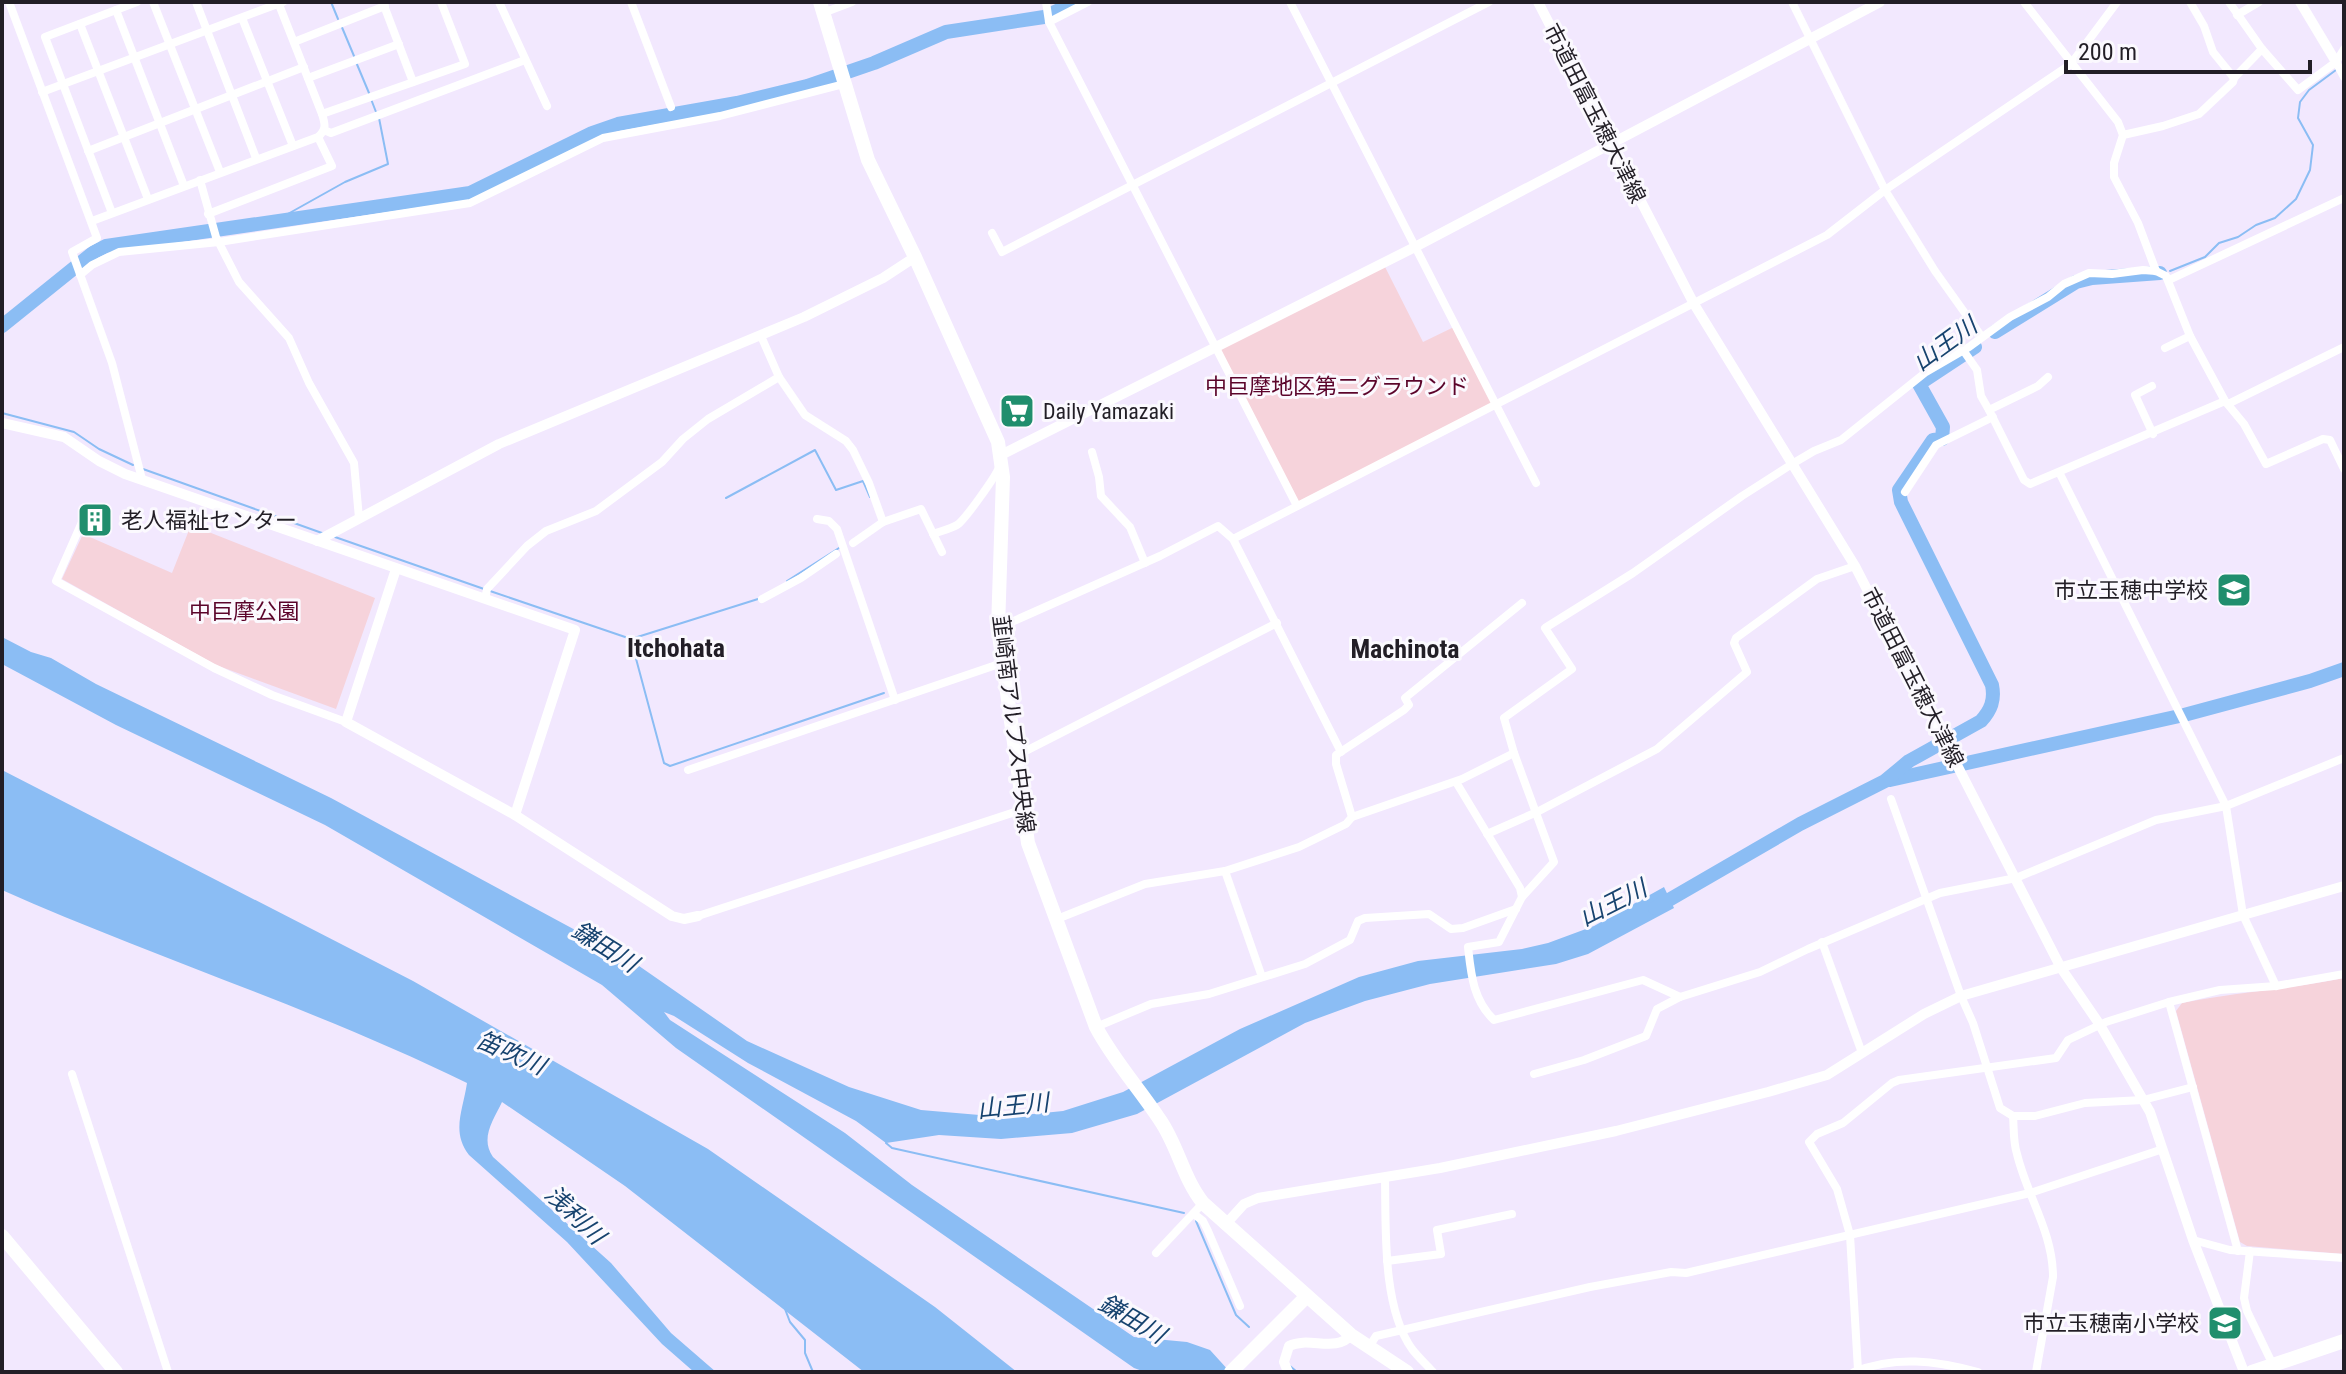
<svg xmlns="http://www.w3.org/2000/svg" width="2346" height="1374" font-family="'Roboto Condensed','Noto Sans JP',sans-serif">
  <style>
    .green { fill: #f6d3db }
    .water { fill: #8bbdf4 }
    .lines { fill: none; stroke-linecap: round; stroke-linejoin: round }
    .stream { stroke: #8bbdf4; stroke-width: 2 }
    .river { stroke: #8bbdf4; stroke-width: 14 }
    .minor { stroke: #fff; stroke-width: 8 }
    .tertiary { stroke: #fff; stroke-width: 10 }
    .primary { stroke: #fff; stroke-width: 14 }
    .trunk { stroke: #fff; stroke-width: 14 }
    .labels { text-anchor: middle; stroke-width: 6; stroke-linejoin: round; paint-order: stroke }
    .street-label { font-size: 22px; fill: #221e26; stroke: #fbf9fe }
    .park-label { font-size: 22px; fill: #5b042a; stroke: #fbf9fe }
    .poi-label { font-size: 22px; fill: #221e26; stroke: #fbf9fe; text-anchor: start }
    .water-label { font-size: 24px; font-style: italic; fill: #17436f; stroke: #fbf9fe }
    .quarter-label { font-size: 26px; font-weight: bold; fill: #221e26; stroke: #fbf9fe }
  </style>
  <rect width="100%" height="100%" fill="#f2e8fe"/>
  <!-- green -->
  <g class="green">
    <polygon points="1383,263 1423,342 1456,326 1497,404 1297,506 1215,346"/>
    <polygon points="191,525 375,598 336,709 216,665 62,579 83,534 172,573"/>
    <path d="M2344,978V1254L2247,1246L2240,1242L2176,1011L2182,1003C2236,992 2290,989 2344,978Z"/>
  </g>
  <!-- water -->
  <g class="water">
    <polygon points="2,637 31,652 51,658 96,684 331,798 629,959 747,1041 849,1087 921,1110 1003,1117 1063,1111 1123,1092 1240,1029 1359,977 1418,961 1522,949 1548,943 1594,926 1664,887 1674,908 1588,954 1556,964 1430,984 1365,1001 1305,1023 1137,1114 1072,1133 1001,1139 939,1135 886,1143 856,1121 748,1063 674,1016 664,1012 670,1020 845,1133 912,1185 1134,1337 1187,1342 1210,1350 1230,1372 1145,1372 1134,1368 676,1048 602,985 325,825 116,725 2,664"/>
    <path d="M2,770L413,981L708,1149L935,1307L1017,1372H864L625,1186L502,1102C493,1121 480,1138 493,1157L611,1263L671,1333L716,1372H694L662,1344L567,1242L469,1155C451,1132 463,1110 467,1083C316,1009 155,958 2,890Z"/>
  </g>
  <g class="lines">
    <!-- stream -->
    <g class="stream">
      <polyline points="331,2 338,19"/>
      <polyline points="341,25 354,56"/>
      <polyline points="356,62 369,93"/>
      <polyline points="371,99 376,112"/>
      <polyline points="277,220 345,182 388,164 379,118"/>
      <polyline points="2170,271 2205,257 2219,243 2238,237 2256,225 2275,218 2296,199 2310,170 2313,145 2298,118 2300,102 2309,90 2336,70"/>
      <polyline points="2,413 74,432 99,449 133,465"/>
      <polyline points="143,469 322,533"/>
      <polyline points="726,498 815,450 836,490 863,481 870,497"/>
      <polyline points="335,537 484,589"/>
      <polyline points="787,581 839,548"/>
      <polyline points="490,591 631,639 758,599"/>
      <polyline points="631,640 664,763 670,766 884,693"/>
      <polyline points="886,1143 892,1148 1184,1213"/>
      <polyline points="1196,1221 1236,1315 1249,1327"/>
      <polyline points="785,1309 790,1322 805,1340 805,1353 813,1372"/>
      <polyline points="1290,1366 1297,1372"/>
    </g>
    <!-- river -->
    <g class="river">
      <polyline points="2,326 94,252 106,246 470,193 592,133 618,124 737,103 807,86 874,63 946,32 1044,17 1076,2"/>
      <polyline points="1995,332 2076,282 2092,278 2160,273"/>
      <polyline points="1890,780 2184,715 2310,681 2344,669"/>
      <path d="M1655,908L1800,824L1885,781L1909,761L1981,721C1991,710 1995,700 1992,685L1901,502L1899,490L1933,440L1942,439L1943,427L1919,384L1975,347"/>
    </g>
    <!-- minor -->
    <g class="minor">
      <polyline points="9,2 97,238 72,252 112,363 142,479"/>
      <polyline points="153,2 220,172"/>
      <polyline points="196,2 256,158"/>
      <polyline points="499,2 547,106"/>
      <polyline points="631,2 671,107"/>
      <polyline points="1046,2 1049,22 1297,506"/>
      <polyline points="1290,2 1536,483"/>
      <polyline points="1792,2 1885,190 1935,271 1982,337"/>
      <polyline points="2024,2 2118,122 2123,135 2114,163 2114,177 2138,223 2156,271"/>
      <polyline points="2190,2 2204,26 2213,52 2234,78 2262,49"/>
      <polyline points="2229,2 2262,49 2298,90 2336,62 2344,49"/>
      <polyline points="383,3 413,82"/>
      <polyline points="116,10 184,186"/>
      <polyline points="823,13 852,2"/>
      <polyline points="2237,15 2259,2"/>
      <polyline points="242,18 293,146"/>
      <polyline points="1049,22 1088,2"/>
      <polyline points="80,24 148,199"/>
      <polyline points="294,42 385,6"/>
      <polyline points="2336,62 2344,77"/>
      <polyline points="308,78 399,44"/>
      <polyline points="42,92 283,2"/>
      <polyline points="322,114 465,64 441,2"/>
      <polyline points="324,130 331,133 525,60"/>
      <polyline points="2123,135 2163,126 2199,114 2233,82 2234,78"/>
      <polyline points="88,151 304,67"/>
      <polyline points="200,180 216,237 239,282 289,338 309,383 354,463 359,518"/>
      <polyline points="112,213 45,37 137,2"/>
      <polyline points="208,214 332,166 318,137"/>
      <path d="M92,221L318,137C327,129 325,124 322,114L278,2"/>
      <polyline points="992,233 1002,252 1489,2"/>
      <polyline points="80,275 92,265 119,252 219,242 470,203 603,138 720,116 844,84"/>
      <polyline points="2169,280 2344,198"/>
      <polyline points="2165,348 2190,336"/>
      <polyline points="1963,350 1977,370 1981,396 1989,410"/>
      <polyline points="779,377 805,415 846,441 853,450 869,483 883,522 853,543"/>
      <polyline points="2048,377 2038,386 1989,410 2024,480 2030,484 2225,401"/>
      <polyline points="2152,386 2135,395 2153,434"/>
      <polyline points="2228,404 2344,347"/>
      <polyline points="1092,452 1099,477 1101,496 1130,527 1145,563"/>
      <polyline points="2059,472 2226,806 2243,915 2276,986"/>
      <polyline points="1905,492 1936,445 1993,417"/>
      <polyline points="817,519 829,521 837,529 895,700"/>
      <polyline points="82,522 56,581 214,668 272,695 346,722"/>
      <polyline points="883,522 921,509 942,552"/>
      <path d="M933,534C941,531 950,529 957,525C964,521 997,475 999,467"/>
      <polyline points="1233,539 1341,752"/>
      <polyline points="485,599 487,589 527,546 546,531 596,511 662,462 683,439 708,419 779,377 761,336"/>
      <polyline points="762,599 801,578 836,554"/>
      <polyline points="998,628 1160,556 1218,526 1233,539 1827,235 1885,190 2071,64 2117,2"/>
      <polyline points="1016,756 1277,623"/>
      <polyline points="688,770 1002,663"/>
      <path d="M1456,782L1520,888L1522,897L1499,942L1468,947C1471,974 1473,1000 1494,1020L1643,980L1680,997L1760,972L1808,949L1940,893L2016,878L2156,820L2226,806L2344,758"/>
      <polyline points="1891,799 1961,996 1973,1023 2000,1108 2013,1116 2035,1116 2085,1103 2143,1100 2193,1087"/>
      <polyline points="1352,817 1462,779 1514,753"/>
      <polyline points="1487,834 1537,812 1657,749 1747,672 1734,643 1736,638 1817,579 1855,566"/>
      <polyline points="1225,871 1262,977"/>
      <polyline points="1522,897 1554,862 1514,753 1504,718 1572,669 1545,628 1633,573 1742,496 1792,464 1814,451 1841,440 1926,372 1969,347 2010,317 2048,297 2064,284 2089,273 2112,274 2143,270 2156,271 2166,276 2190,336 2225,401 2244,424 2266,464 2323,439 2330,440 2344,469"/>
      <polyline points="698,916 1024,809"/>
      <polyline points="1057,919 1145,884 1225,871 1299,847 1346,824 1352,817 1336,764 1336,755 1404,710 1409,705 1405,698 1522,603"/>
      <polyline points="1822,942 1862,1053"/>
      <polyline points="2169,1002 2238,1251"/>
      <polyline points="1096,1027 1151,1004 1209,994 1305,964 1350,940 1358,921 1365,918 1429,914 1451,929 1463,928 1516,909"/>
      <polyline points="72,1074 168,1372"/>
      <polyline points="1534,1074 1584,1060 1646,1036 1657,1009 1680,997"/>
      <path d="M2013,1116C2014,1128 2013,1142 2017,1154C2027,1196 2053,1232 2053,1277L2036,1372"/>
      <path d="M1385,1178C1386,1228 1382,1307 1412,1349C1418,1357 1426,1364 1433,1372"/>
      <polyline points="1194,1214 1203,1221 1208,1231 1240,1306"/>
      <polyline points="2193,1240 2230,1250 2344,1258"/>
      <polyline points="2250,1251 2244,1298 2247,1311 2273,1365"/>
      <polyline points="1156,1253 1203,1203"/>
      <polyline points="1387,1261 1441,1254 1437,1230 1512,1214"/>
      <polyline points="1369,1347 1376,1336 1590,1287 1671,1272 1686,1273 2030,1193 2163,1149"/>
      <polyline points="1858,1370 1850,1235 1837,1189 1809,1142 1817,1134 1843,1123 1892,1083 1899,1080 2056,1058 2068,1040 2106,1022 2169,1002 2220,990 2276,986 2344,974"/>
      <path d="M1854,1372C1895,1355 1937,1361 1978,1372"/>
    </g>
    <!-- tertiary -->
    <g class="tertiary">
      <polyline points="1538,2 1694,304 1855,566 2061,968 2100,1025 2150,1112 2193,1240 2244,1372"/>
      <polyline points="2300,2 2336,62"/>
      <polyline points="2,423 64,437 99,461 125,474 575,630 515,815"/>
      <polyline points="1001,455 1415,247 1880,2"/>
      <polyline points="317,541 499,444 804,317 883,278 915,257"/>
      <polyline points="396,569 346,722 515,815 672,916 684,919 698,916"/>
      <polyline points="1225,1225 1244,1204 1258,1198 1440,1168 1616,1131 1768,1092 1827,1075 1924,1014 1961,996 2344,886"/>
      <path d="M1288,1372L1284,1362L1289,1346C1309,1336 1336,1353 1351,1335"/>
    </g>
    <!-- primary -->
    <g class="primary">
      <path d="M820,2L868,160L915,257L998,442L1003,477L998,628L1028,843L1096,1027C1114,1061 1139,1088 1160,1120C1178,1146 1183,1178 1203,1203L1351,1335L1407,1372"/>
      <polyline points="1231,1372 1306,1297"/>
      <polyline points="2252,1372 2344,1341"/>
    </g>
    <!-- trunk -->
    <polyline class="trunk" points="2,1236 116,1372"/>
  </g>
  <!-- icons -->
  <defs>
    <symbol id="supermarket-square" viewBox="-11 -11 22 22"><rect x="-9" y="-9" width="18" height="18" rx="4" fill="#208e6d" stroke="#fbf9fe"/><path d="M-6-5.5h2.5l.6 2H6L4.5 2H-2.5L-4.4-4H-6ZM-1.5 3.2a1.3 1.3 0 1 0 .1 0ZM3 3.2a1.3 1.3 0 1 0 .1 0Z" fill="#fff"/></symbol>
    <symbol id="building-square" viewBox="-11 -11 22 22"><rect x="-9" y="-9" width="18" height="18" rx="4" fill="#208e6d" stroke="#fbf9fe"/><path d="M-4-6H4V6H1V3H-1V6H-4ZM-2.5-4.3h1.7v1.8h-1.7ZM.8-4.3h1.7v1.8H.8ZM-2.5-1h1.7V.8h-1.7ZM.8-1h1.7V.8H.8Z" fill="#fff"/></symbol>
    <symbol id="school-square" viewBox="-11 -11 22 22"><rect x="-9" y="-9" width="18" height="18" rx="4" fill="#208e6d" stroke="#fbf9fe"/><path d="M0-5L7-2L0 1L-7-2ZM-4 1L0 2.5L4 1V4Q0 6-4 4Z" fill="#fff"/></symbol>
  </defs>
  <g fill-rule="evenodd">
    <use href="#supermarket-square" x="997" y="391" width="40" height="40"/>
    <use href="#building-square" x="75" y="500" width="40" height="40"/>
    <use href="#school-square" x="2214" y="570" width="40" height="40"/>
    <use href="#school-square" x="2205" y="1303" width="40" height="40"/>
  </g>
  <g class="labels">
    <!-- street labels -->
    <g class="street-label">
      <text transform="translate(1595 113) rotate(63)" y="8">市道田富玉穂大津線</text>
      <text transform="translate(1913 677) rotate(63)" y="8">市道田富玉穂大津線</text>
      <text transform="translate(1014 724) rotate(83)" y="8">韮崎南アルプス中央線</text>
    </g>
    <!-- park labels -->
    <g class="park-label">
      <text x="1337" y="394">中巨摩地区第二グラウンド</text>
      <text x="244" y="619">中巨摩公園</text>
    </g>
    <!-- poi labels -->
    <g class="poi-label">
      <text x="1043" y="419">Daily Yamazaki</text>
      <text x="121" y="528">老人福祉センター</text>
      <text x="2208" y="598" text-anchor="end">市立玉穂中学校</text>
      <text x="2199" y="1331" text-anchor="end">市立玉穂南小学校</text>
    </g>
    <!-- water labels -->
    <g class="water-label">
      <text transform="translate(1945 344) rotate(-36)" y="8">山王川</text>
      <text transform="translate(1613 903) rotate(-27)" y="8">山王川</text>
      <text transform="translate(605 947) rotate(32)" y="8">鎌田川</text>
      <text transform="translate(511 1053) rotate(24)" y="8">笛吹川</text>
      <text transform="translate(1013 1106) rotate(-6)" y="8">山王川</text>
      <text transform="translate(575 1215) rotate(44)" y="8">浅利川</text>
      <text transform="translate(1132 1319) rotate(30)" y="8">鎌田川</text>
    </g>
    <!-- quarter labels -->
    <g class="quarter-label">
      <text x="676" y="657">Itchohata</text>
      <text x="1405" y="658">Machinota</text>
    </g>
  </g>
  <!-- border -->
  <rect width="2346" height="1374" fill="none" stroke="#221e26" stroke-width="8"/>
  <!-- scale -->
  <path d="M2066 60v12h244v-12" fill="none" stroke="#221e26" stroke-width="4"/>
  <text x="2078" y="60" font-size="24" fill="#221e26" stroke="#fbf9fe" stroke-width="6" paint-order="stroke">200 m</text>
</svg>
